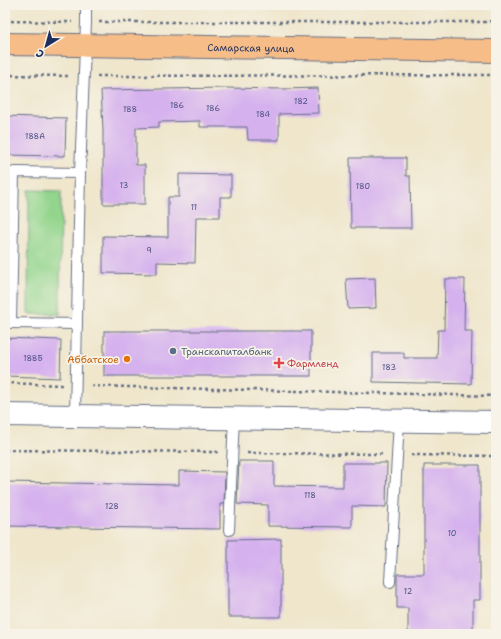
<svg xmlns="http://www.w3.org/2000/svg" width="501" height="639" font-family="'Shantell Sans',sans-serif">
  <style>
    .green { fill: #93d58c; stroke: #578275 }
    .building { fill: #d5b1ee }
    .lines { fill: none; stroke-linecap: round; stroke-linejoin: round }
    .service-casing { stroke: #656f84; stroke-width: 12 }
    .tertiary-casing { stroke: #656f84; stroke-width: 24 }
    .primary-casing { stroke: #656f84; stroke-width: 24 }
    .path { stroke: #656f84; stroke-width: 2.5; stroke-dasharray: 3 3; stroke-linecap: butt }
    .service { stroke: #fff; stroke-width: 10 }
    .tertiary { stroke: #fff; stroke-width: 22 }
    .primary { stroke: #f7bd88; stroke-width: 22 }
    .service-dot { fill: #5c6f8a; stroke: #f7f3e8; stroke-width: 1.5 }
    .food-dot { fill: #e8710a; stroke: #f7f3e8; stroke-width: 1.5 }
    .health-dot { fill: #e0444e; stroke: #f7f3e8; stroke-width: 1.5 }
    .labels { text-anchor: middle; stroke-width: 3.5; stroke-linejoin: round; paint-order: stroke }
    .number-label { font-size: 8px; fill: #4a5082 }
    .street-label { font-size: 10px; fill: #1b2f5e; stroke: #f7f3e8 }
    .service-label { font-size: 10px; fill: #4e5e75; stroke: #f7f3e8; text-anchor: start }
    .food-label { font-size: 10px; fill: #c56008; stroke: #f7f3e8; text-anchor: end }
    .health-label { font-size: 10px; fill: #be3a42; stroke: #f7f3e8; text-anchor: start }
  </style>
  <rect width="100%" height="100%" fill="#f7f3e8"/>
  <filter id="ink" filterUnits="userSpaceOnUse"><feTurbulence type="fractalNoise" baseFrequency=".025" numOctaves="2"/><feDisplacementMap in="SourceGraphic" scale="8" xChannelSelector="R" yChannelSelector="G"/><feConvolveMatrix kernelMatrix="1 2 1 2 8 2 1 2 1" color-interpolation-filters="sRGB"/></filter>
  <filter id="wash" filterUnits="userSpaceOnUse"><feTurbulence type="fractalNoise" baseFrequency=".012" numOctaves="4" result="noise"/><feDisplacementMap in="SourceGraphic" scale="16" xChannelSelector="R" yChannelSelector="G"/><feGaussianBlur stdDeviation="0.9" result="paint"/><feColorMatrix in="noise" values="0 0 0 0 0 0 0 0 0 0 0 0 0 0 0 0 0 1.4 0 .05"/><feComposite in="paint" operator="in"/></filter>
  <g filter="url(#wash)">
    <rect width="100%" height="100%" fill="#efe6cc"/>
    <!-- green -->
    <polygon class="green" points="29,190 61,191 60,314 28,314"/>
    <g id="blocks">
      <!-- building -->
      <g class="building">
        <polygon points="226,88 283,89 318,88 319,113 279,114 279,140 248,140 247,127 200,127 200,121 159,122 159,127 136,128 136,165 145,165 145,204 103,204 103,129 101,90"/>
        <polygon points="5,116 66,118 65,156 5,155"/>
        <polygon points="350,158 406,158 406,176 410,176 411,228 351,228"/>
        <polygon points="179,174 231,175 231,197 220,197 220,217 196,217 195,263 157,262 157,274 103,273 103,236 168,237 168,197 179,197"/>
        <polygon points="375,278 376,308 348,309 346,279"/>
        <polygon points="445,279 465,279 464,331 472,331 471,384 373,382 373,353 404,353 404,358 437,358 438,330 444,330"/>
        <rect x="104" y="331" width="207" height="45"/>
        <polygon points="5,338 61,340 60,378 5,376"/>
        <polygon points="239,461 274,461 274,486 343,487 343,463 387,463 386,507 352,506 352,527 268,526 268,505 237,504"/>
        <polygon points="424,465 480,465 480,600 473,600 473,634 408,634 408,608 397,608 397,574 424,574"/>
        <polygon points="179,471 225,472 224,504 220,504 220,529 5,526 5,482 179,485"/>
        <polygon points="281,539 281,617 228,617 228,540"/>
      </g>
    </g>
  </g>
  <g filter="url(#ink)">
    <use href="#blocks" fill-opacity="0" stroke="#656f84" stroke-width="1"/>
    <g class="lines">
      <defs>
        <g id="service">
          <polyline points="77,324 11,323 14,172 80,173"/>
          <polyline points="75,416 80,173 86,22 86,5"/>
          <polyline points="229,530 234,418"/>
          <polyline points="390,582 399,421"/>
        </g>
        <polyline id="tertiary" points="5,415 496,422"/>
        <g id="primary">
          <path id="s1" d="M5,44L496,51"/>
        </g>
      </defs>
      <!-- service casing -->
      <use href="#service" class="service-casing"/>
      <!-- tertiary casing -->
      <use href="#tertiary" class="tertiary-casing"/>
      <!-- primary casing -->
      <use href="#primary" class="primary-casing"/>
      <!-- path -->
      <g class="path">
        <polyline points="5,21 72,22"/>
        <polyline points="99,22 488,22 496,19"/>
        <polyline points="5,75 70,76"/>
        <polyline points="97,76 496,75"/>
        <polyline points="5,383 62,385"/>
        <polyline points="91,386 496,396"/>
        <polyline points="5,450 218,452"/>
        <polyline points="247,453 384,454"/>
        <polyline points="411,455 496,456"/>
      </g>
      <!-- service -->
      <use href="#service" class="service"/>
      <!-- tertiary -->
      <use href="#tertiary" class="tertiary"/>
      <!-- primary -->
      <use href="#primary" class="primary"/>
    </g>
  </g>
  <!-- markers -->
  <circle class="service-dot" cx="173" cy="351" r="4"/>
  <circle class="food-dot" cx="127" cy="359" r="4"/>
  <path class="health-dot" d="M277 357h4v4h4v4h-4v4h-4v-4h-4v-4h4z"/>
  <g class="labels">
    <!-- number labels -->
    <g class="number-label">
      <text x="301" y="104">182</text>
      <text x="177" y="108">186</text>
      <text x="213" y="111">186</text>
      <text x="130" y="112">188</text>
      <text x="263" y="117">184</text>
      <text x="35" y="139">188А</text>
      <text x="124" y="188">13</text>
      <text x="363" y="189">180</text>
      <text x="194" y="210">11</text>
      <text x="149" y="253">9</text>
      <text x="33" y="361">188Б</text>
      <text x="389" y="370">183</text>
      <text x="310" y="498">118</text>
      <text x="112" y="509">128</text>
      <text x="452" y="536">10</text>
      <text x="408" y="594">12</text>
    </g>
    <!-- street labels -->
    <g class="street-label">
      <text dy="4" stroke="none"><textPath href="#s1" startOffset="246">Самарская улица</textPath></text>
    </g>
    <!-- service labels -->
    <g class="service-label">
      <text x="181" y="355">Транскапиталбанк</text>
    </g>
    <!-- food labels -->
    <g class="food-label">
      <text x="119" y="363">Аббатское</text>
    </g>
    <!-- health labels -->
    <g class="health-label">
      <text x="287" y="367">Фармленд</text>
    </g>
  </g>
  <!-- margin -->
  <rect width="501" height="639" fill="none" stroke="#f7f3e8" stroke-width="20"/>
  <!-- north arrow -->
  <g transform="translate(46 46) rotate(217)" stroke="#f7f3e8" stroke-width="3" paint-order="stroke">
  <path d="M0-3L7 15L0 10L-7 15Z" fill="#1b2f5e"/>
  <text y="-6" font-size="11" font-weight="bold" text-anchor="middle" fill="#1b2f5e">С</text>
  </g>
</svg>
